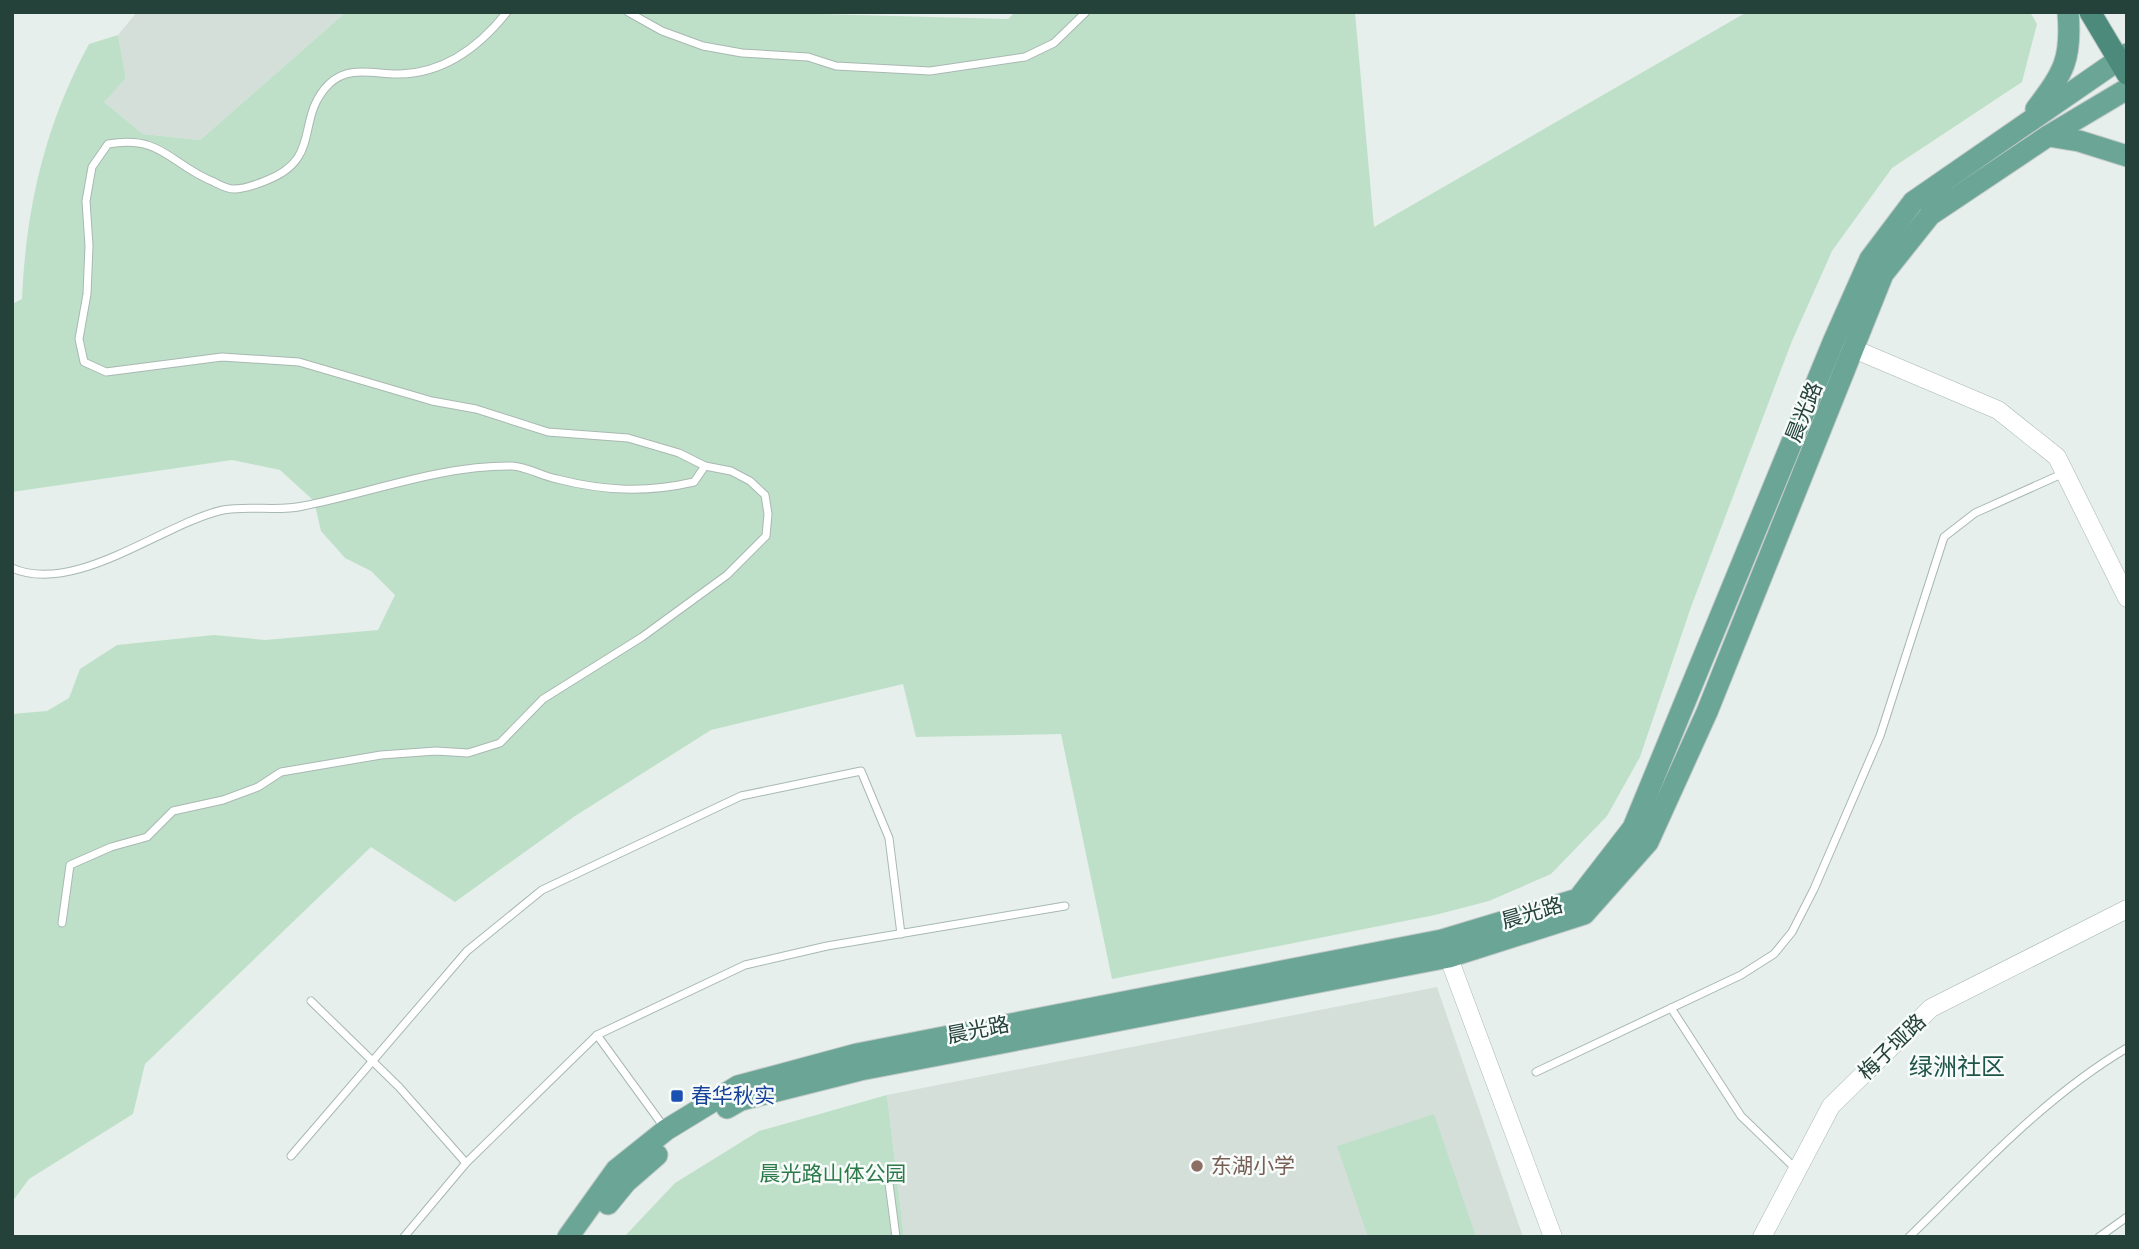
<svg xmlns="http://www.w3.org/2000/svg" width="2139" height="1249" font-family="'Asap Condensed','Noto Sans SC',sans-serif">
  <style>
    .built { fill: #d4dfda }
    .green { fill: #bfe0c8 }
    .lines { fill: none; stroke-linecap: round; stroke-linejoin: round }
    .service-casing { stroke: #a8b8b2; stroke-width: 9 }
    .tertiary-casing { stroke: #a8b8b2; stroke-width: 19 }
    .primary-casing { stroke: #c2cac8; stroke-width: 23 }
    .trunk-casing { stroke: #c2cac8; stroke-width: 23 }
    .service { stroke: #fff; stroke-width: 7 }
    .tertiary { stroke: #fff; stroke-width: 18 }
    .primary { stroke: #6aa596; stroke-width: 21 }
    .trunk { stroke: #4c8a7c; stroke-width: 21 }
    .transit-dot { fill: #1a4fb4; stroke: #f7fbf9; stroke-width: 2.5 }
    .education-dot { fill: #8d6e63; stroke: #f7fbf9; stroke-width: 2.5 }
    .labels { text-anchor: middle; stroke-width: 5; stroke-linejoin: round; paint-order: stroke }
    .street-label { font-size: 21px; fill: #24423a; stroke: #f7fbf9 }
    .transit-label { font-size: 21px; fill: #164399; stroke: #f7fbf9; text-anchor: start }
    .education-label { font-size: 21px; fill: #785e54; stroke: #f7fbf9; text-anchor: start }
    .park-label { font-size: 21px; fill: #2d7a4b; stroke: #f7fbf9 }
    .quarter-label { font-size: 24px; fill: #1f5548; stroke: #f7fbf9 }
  </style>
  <rect width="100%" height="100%" fill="#e6efeb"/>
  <!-- built -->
  <g class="built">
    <polygon points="137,12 346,12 200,140 143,134 103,101 126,78 118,35"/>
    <polygon points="1437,987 1523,1237 904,1237 887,1095"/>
  </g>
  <!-- green -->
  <g class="green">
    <path d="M346,12H744L1008,19L1015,12H1355L1374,227L1747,12H2030L2037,24L2022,82L1892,168L1832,251L1792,341L1691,607L1640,757L1607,816L1551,874L1489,901L1435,915L1112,979L1061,734L916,737L903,684L711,730L575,816L455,902L371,847L145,1064L133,1114L29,1179L12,1202V714L47,711L69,698L80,669L117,645L214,635L265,640L378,630L395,595L371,571L345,558L321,531L314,501L280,470L232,460L12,492V304L22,299C26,207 45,125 89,44L118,35L126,78L104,102L143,134L200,140Z"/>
    <polygon points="887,1095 904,1237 624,1237 675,1183 759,1131"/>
    <polygon points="1434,1114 1476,1237 1368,1237 1337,1146"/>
  </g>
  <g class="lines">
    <defs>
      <g id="service">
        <polyline points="628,12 662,31 703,46 742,53 808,57 836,66 930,71 1025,57 1054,43 1086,12"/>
        <path d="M12,568C75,596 164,523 223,510C249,505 277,512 303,506C370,493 441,465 512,466C528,467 541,476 557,479C604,491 646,493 694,482L705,466"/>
        <path d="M62,923L70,865L111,847L147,837L173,811L223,800L258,787L281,772L381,755L436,751L468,753L500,743L543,699L642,637L727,575L766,536L768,514L765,495L750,481L731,471L705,466L679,453L628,438L548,432L476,409L432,401L299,362L222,357L106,372L84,362L79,339L87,294L89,246L86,201L92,167L108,144C163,135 169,164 214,182C220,185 227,189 234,189C244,189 255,185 265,181C324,159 294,119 329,84C349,64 377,75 400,74C445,73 480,46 507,12"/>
        <polyline points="311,1001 399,1087 466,1163"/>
        <polyline points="1671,1008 1741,1116 1797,1170"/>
        <polyline points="597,1035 664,1127"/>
        <polyline points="1536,1072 1741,975 1774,954 1792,932 1814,889 1880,736 1944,537 1975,513 2064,473"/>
        <polyline points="291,1156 467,951 542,890 741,796 861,771 889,838 901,934"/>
        <polyline points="889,1183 896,1237"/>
        <polyline points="404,1237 466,1163 597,1035 745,965 827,946 1065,906"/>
        <path d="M1909,1237C1977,1171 2044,1097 2127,1048"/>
        <polyline points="2099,1237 2127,1217"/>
      </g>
      <g id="tertiary">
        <polyline points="1842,344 1998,410 2057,457 2127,598"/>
        <polyline points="1444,945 1553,1237"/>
        <polyline points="1762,1237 1831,1106 1931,1008 2127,909"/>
      </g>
      <g id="primary">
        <path d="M2036,109C2064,72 2072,59 2068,12"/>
        <polyline points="2048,136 2079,141 2127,156"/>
        <polyline points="727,1108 741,1100 860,1070 1449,957 1584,914 1648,842 1707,712 1883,274 1930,215 2048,136 2127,89"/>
        <polyline points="608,1204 626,1182 657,1155"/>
        <polyline points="568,1237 616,1170 666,1130 738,1086 857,1054 1442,940 1578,899 1633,828 1834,340 1870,259 1913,202 2127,54"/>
      </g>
      <polyline id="trunk" points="2090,12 2127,74"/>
    </defs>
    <!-- service casing -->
    <use href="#service" class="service-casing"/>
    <!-- tertiary casing -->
    <use href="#tertiary" class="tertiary-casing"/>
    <!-- primary casing -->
    <use href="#primary" class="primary-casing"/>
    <!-- trunk casing -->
    <use href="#trunk" class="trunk-casing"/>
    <!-- service -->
    <use href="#service" class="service"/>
    <!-- tertiary -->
    <use href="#tertiary" class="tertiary"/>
    <!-- primary -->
    <use href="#primary" class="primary"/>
    <!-- trunk -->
    <use href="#trunk" class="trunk"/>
  </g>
  <!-- markers -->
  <rect class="transit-dot" x="670" y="1089" width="14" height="14" rx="3.5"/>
  <circle class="education-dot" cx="1197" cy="1166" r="7"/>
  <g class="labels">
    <!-- street labels -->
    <g class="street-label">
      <text transform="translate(1804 412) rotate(-68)" y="7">晨光路</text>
      <text transform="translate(1532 913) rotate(-16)" y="7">晨光路</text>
      <text transform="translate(978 1030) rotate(-11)" y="7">晨光路</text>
      <text transform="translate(1892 1047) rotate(-44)" y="7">梅子垭路</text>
    </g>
    <!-- transit labels -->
    <g class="transit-label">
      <text x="691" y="1103">春华秋实</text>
    </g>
    <!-- education labels -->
    <g class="education-label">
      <text x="1211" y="1173">东湖小学</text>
    </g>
    <!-- park labels -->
    <g class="park-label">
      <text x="833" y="1181">晨光路山体公园</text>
    </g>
    <!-- quarter labels -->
    <g class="quarter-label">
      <text x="1957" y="1075">绿洲社区</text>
    </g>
  </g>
  <!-- border -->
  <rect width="2139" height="1249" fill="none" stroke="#24423a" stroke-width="28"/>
</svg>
